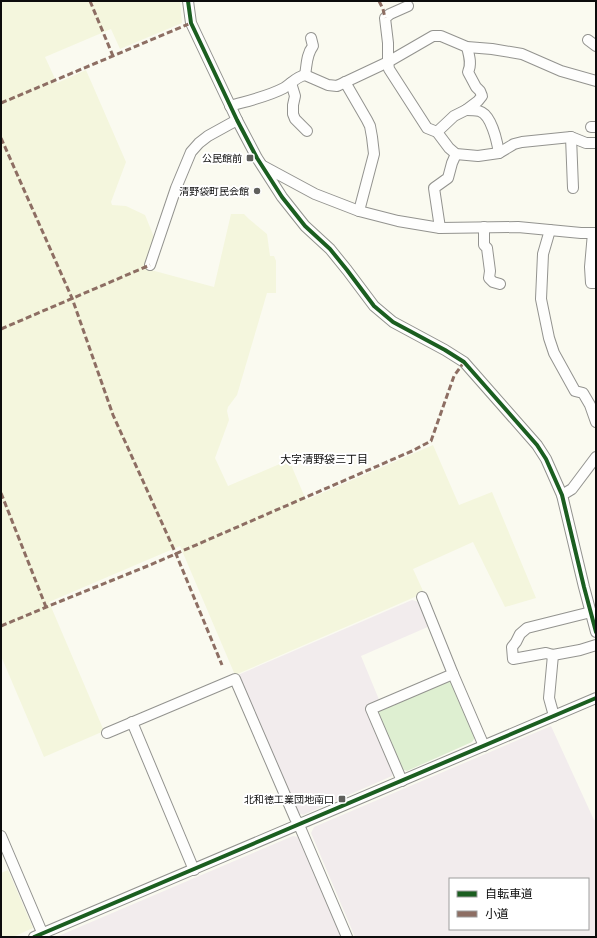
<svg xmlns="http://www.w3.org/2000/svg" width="597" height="938" font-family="'Crimson Pro','Noto Sans JP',serif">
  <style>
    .industrial { fill: #f2eced; fill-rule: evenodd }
    .farmland { fill: #f4f6dd }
    .green { fill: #deefd1 }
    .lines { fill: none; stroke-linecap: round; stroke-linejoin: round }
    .minor-casing { stroke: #93938f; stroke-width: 12 }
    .minor { stroke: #fefefd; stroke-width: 10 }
    .quiet { stroke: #8d6e63; stroke-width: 3; stroke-dasharray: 6 3; stroke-linecap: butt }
    .cycleway-casing { stroke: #fff; stroke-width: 6 }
    .cycleway { stroke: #1b5e20; stroke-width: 4 }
    .poi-dot { fill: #5f5f5c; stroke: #fff; stroke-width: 1.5 }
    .labels { text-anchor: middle; stroke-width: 4; stroke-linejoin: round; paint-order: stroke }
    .poi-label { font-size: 10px; fill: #0c0c0c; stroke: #fff; text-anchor: end }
    .neighbourhood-label { font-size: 11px; fill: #0c0c0c; stroke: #fff }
  </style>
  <rect width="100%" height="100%" fill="#fafaf0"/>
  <!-- industrial -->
  <g class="industrial">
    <polygon points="412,600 419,602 430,626 361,656 380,702 365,708 393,772 392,776 303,815 297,812 238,675"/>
    <path d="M551,726L594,820L596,819V937H355L311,833L314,827ZM450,879H588V929H450Z"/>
    <polygon points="293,836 298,837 341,937 56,937"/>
  </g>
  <!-- farmland -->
  <g class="farmland">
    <polygon points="1,1 180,1 182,23 120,49 111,29 45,57 57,83 86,70 126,162 111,202 112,205 126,206 145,215 154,237 147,262 151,270 214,287 231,214 244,214 249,219 267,234 270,256 274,256 276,261 276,293 267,293 237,395 228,407 227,411 229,420 215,458 228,486 289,460 306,500 433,445 459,505 492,492 536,598 505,607 473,542 413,569 424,593 235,675 180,546 49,602 104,731 44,757 1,656"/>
    <polygon points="8,870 33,928 13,937 1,937 1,873"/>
  </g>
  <!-- green -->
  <polygon class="green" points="446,680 453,683 476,736 472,742 407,771 401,769 378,714 379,709"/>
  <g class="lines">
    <defs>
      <g id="minor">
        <polyline points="188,1 191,23 237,120 257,158 282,197 305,226 330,249 347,270 374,306 393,322 445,350 464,362 537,445 546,459 562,495 584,587 596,632"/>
        <polyline points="408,6 390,14 385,18 388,43 388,62 389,69 427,128 437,132 449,148 456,154 478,156 499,153 514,144 522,142 571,137 586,143 596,143"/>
        <polyline points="588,40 596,46"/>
        <path d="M305,75C307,65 306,55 313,46L311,38"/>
        <polyline points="345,82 367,120 370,126 372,137 374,154 359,211"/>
        <polyline points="291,83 295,96 293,105 293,114 295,119 307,131"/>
        <path d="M230,106C247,101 267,97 284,88C292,83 296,77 305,75L328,85L337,86L388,62L433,36H441L467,47L492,49L522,54L561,71L596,81"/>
        <path d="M466,110C470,110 475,110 479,111C491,114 497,141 499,153"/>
        <polyline points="591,127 596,127"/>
        <path d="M437,132L454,116L466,110L478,101L482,96L480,91L476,87L468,72C472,64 469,55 467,47"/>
        <polyline points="571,137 573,188"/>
        <polyline points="263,166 315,194 359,211 398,221 440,228 518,227 581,233 596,233"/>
        <polyline points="484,227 484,245 487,248 490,271 489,278 493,282 500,284"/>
        <polyline points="440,228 434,188 448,178 452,163 456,154"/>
        <polyline points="550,230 543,254 541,299 549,338 554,353 575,391 583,393 590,405 596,422"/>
        <polyline points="593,233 590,267 591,283 596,283"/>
        <polyline points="150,265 176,188 191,152 199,143 208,136 237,120"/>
        <polyline points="562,495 572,489 596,457"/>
        <polyline points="422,597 453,674 484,746"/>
        <polyline points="591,612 527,628 520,634 516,642 512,647 513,659 546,653 553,655 580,650 596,645"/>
        <polyline points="553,655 549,698 554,716"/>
        <polyline points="132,722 194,870"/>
        <polyline points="107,733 235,679 295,818 299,825 347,937"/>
        <polyline points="402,781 371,709 453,674"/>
        <polyline points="1,836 44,937"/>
        <polyline points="34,937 596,698"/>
      </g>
    </defs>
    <!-- minor casing -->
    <use href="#minor" class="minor-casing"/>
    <!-- minor -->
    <use href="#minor" class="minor"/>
    <!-- quiet -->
    <g class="quiet">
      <polyline points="90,1 113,56"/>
      <polyline points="379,1 383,9 385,18"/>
      <polyline points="1,103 191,23"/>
      <polyline points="1,138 72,298 113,415 176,554 222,665"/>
      <polyline points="1,329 150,265"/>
      <polyline points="1,493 46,607"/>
      <polyline points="1,626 61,601 150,565 412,451 431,441 454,376 464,362"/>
    </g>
    <defs>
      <g id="cycleway">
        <polyline points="188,1 191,23 237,120 257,158 282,197 305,226 330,249 347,270 374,306 393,322 445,350 464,362 537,445 546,459 562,495 584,587 596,632"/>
        <polyline points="34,937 596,698"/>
      </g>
    </defs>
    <!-- cycleway casing -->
    <use href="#cycleway" class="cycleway-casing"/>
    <!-- cycleway -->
    <use href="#cycleway" class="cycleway"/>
  </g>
  <!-- markers -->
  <g class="poi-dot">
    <rect x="246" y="154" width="8" height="8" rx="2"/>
    <circle cx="257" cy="191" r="4"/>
    <rect x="338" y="795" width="8" height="8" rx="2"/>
  </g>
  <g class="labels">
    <!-- poi labels -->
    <g class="poi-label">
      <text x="242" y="162">公民館前</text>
      <text x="249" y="195">清野袋町民会館</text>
      <text x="334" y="803">北和徳工業団地南口</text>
    </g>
    <!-- neighbourhood labels -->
    <g class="neighbourhood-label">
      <text x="324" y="463">大字清野袋三丁目</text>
    </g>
  </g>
  <!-- border -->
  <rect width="597" height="938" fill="none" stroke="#0c0c0c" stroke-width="4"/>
  <!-- legend -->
  <rect x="449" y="878" width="140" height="52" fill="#ffffff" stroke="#9e9e9e"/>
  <rect x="457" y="891" width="20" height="6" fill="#1b5e20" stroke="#9e9e9e"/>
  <text x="485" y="898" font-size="12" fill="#0c0c0c">自転車道</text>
  <rect x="457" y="911" width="20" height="6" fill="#8d6e63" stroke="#9e9e9e"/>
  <text x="485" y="918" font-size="12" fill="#0c0c0c">小道</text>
</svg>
